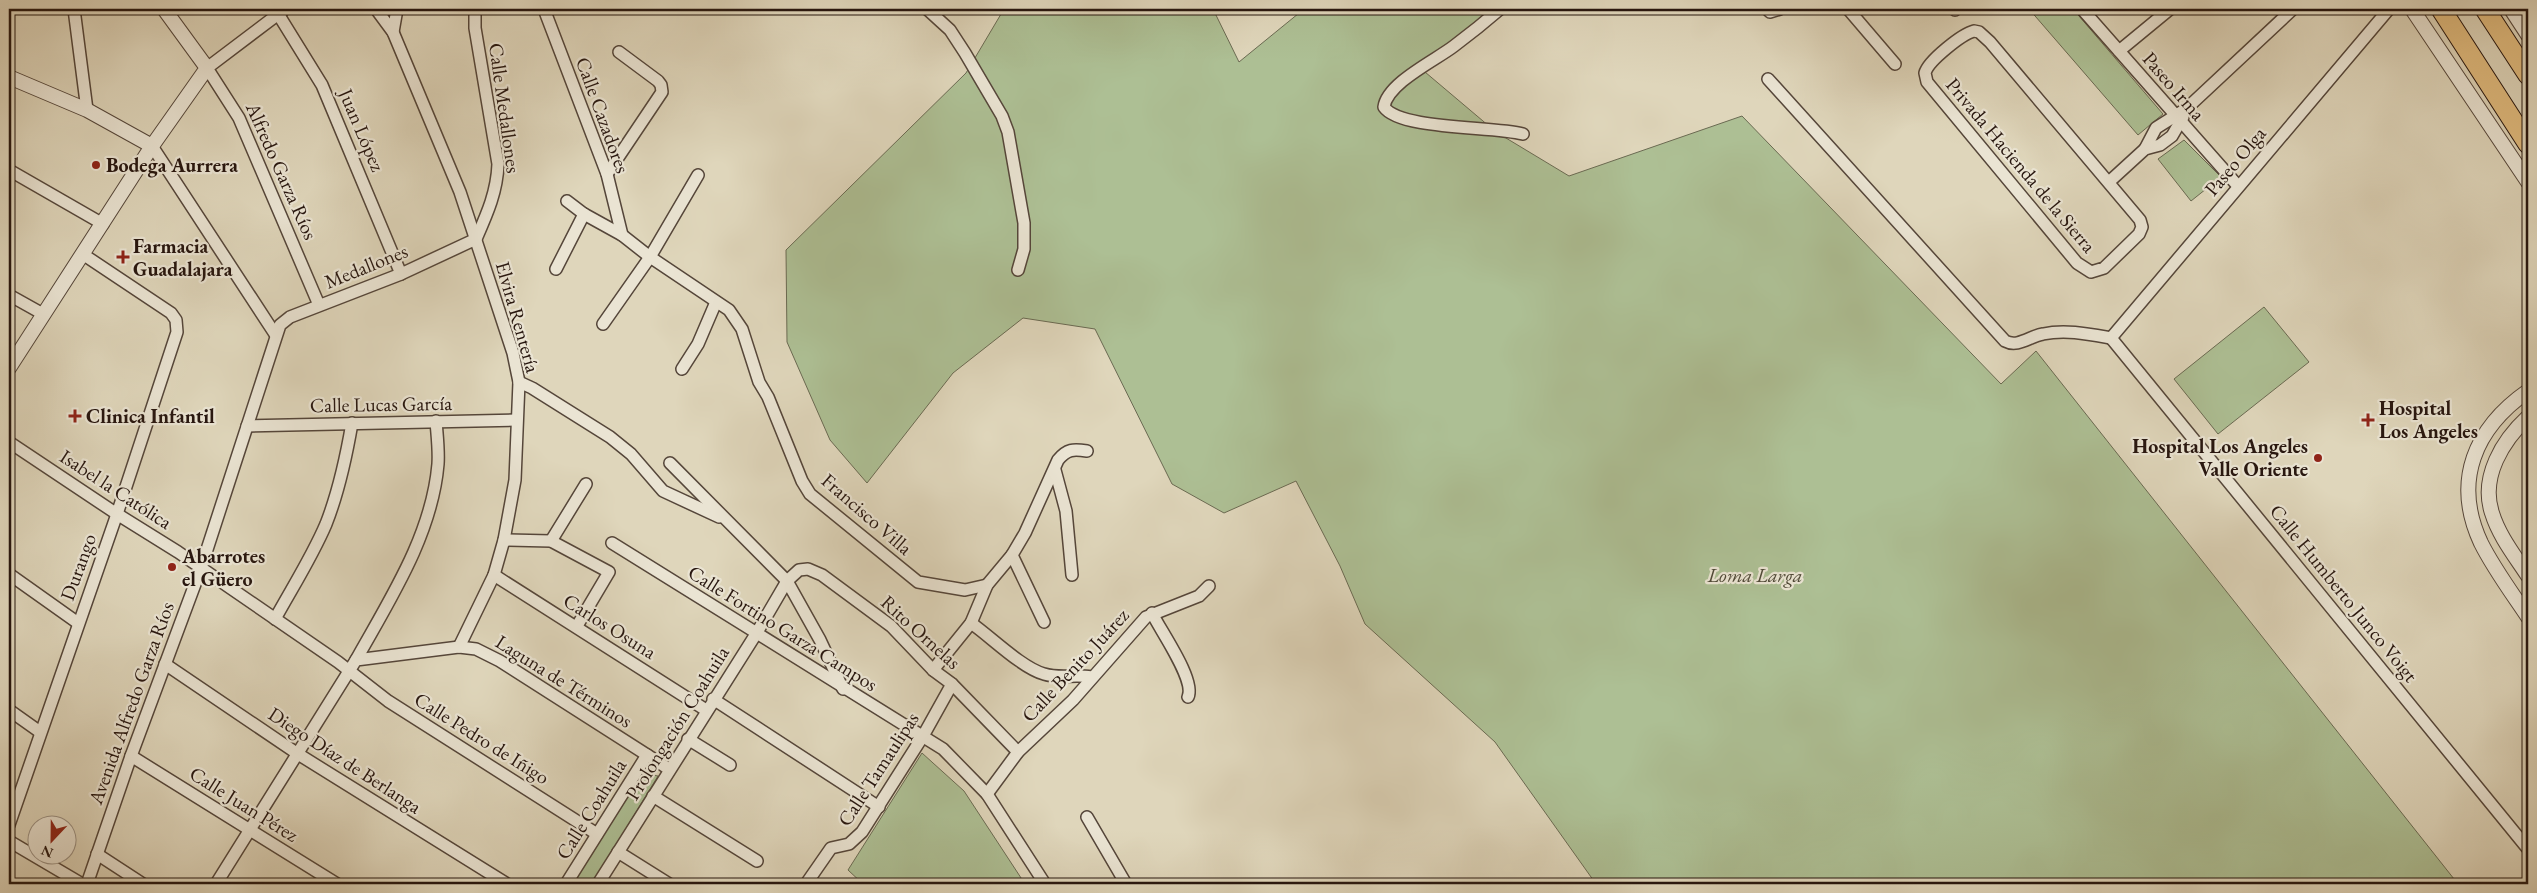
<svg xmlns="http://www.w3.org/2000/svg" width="2537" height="893" font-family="'EB Garamond',serif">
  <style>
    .green { fill: #adbf94; stroke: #6a6a52 }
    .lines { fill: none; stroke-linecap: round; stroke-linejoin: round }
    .minor-casing { stroke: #55463a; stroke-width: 14 }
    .tertiary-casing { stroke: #55463a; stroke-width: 16 }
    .trunk-casing { stroke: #27160f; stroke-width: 21 }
    .minor { stroke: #eae4d3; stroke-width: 11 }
    .tertiary { stroke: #eae4d3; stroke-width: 14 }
    .trunk { stroke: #e0bb7e; stroke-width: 19 }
    .poi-dot { fill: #8f2418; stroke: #eae4d3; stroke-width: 2 }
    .labels { text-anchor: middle; stroke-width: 4.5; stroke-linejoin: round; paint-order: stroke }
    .street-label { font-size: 20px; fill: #27160f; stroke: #eae4d3 }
    .poi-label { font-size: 20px; font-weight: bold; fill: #27160f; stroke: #eae4d3; text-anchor: start }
    .park-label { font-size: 20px; font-style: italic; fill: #4f4937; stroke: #eae4d3 }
  </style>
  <rect width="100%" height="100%" fill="#dfd6bb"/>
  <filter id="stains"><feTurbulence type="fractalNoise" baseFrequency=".004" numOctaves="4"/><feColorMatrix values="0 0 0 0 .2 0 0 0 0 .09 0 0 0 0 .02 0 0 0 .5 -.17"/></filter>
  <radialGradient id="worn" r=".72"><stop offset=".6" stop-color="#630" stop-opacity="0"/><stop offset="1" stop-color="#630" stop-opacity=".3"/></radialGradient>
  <!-- green -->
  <g class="green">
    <polygon points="1004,9 1213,9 1239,62 1304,9 1493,9 1425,72 1496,132 1569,176 1742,116 2001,384 2036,351 2458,884 1596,884 1495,742 1365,624 1340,566 1296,481 1224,513 1172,484 1095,329 1023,318 953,373 867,483 830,440 787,342 786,250 966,73"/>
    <polygon points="2029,9 2073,9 2163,114 2138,135"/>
    <polygon points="2184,140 2221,177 2191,201 2158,159"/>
    <polygon points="2264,307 2309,362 2218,434 2174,379"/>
    <polygon points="922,753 964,791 1025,884 863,884 848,870"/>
    <polygon points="640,773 658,776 592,884 568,884"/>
  </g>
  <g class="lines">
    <defs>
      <g id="minor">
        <polyline points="74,9 87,110"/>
        <polyline points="275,9 322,85 401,274"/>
        <polyline points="285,9 207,68 239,118 319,305"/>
        <polyline points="376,9 393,32 460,192 513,353 519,382 515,480 504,540 494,575 459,647"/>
        <polyline points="544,9 607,174 622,235"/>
        <polyline points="927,9 950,30 965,53 1002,116 1008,132 1024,223 1024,249 1018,270"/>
        <path d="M1500,9C1485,22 1470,34 1454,46C1436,60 1387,83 1384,107C1400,130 1493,126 1523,134"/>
        <polyline points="1767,9 1770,12 1780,9"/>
        <polyline points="1848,9 1895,64"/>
        <polyline points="1954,9 1955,10"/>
        <polyline points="2082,9 2238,186"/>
        <path d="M1974,31L1979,32L1990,42L2140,220L2142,227L2139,234L2104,268L2091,272L2077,263L1927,82L1925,73C1928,61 1962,34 1974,31Z"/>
        <polyline points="393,32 397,9"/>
        <polyline points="2119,51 2170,9"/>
        <path d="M1768,79L2005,341C2018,348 2030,336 2043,334C2065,329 2089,334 2111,338"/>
        <polyline points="152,146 275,334"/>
        <polyline points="2145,149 2156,128 2186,109 2293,9"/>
        <polyline points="9,170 103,224"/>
        <polyline points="607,174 662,92 661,85 658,81 619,52"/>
        <polyline points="2110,181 2145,149 2160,145 2172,136 2183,117"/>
        <polyline points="567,201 584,214 622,235 650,257 729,310 742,329 759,382 768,397 802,481 810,494 918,582 965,590 987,585"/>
        <polyline points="556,269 584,214"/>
        <polyline points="9,295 43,314"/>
        <polyline points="603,324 650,257 698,175"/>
        <polyline points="2111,338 2528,849"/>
        <polyline points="2111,338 2389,9"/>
        <polyline points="682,369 698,344 716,302"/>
        <polyline points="519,382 532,388 610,437 631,454 663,491 719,517"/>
        <polyline points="247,426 516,420"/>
        <polyline points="9,442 117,514 178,552 338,662 388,701 597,834"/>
        <polyline points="670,463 787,581 820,640 843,689"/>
        <polyline points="1055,470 1066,511 1072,575"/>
        <polyline points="504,540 551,541 609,572 577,626"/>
        <polyline points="551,541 586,484"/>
        <polyline points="612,543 943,749 987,794 1045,884"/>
        <polyline points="1012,555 1044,622"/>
        <polyline points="9,574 78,623"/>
        <polyline points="494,575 706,710"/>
        <path d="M1152,613C1160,630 1196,680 1188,697"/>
        <path d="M275,619C292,588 312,557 326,524C339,491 346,458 352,423"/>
        <path d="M971,623C991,637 1022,668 1044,674C1060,679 1075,674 1091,677"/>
        <path d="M356,660C390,599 432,535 438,464C439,450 437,435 436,421"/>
        <polyline points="165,664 298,754 507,884"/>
        <path d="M933,670L971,623L987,585L1012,555L1025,533L1058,460C1067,449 1073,449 1087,451"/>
        <polyline points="713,699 879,807"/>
        <polyline points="9,710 40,732"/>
        <polyline points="688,739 730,765"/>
        <polyline points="131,756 337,884"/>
        <polyline points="987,794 1018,752 1073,700 1146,617 1199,596 1209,586"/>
        <polyline points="653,796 757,861"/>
        <polyline points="1087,817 1126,884"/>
        <polyline points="9,825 117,514 177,332 176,320 171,313 84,255"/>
        <polyline points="9,841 82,884"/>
        <polyline points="618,852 669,884"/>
        <polyline points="97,854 143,884"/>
        <path d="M87,884L131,756L201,568L280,325L290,317L401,274L476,239C487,214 497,192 498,164L475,28V9"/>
        <polyline points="216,884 356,660 459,647 476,649 500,661 669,769"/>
        <polyline points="566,884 647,755"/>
        <polyline points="598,884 756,634 787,581 799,570 808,569 822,575 891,626 933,670 952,684 1018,752"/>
        <polyline points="806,884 831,848 849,844 862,832 923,736 952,684"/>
      </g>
      <g id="tertiary">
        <polyline points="2412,9 2528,182"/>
        <polyline points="2511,9 2528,35"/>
        <polyline points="9,77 87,110 152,146"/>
        <polyline points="9,368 152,146 207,68 164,9"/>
        <path d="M2528,391C2475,428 2452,481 2481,543C2494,569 2512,593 2528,617"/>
        <path d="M2528,417C2503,440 2480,477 2492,513C2499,536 2515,556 2528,576"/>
      </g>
      <g id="trunk">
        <polyline points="2441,9 2528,144"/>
        <polyline points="2485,9 2528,75"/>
      </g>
    </defs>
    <!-- minor casing -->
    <use href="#minor" class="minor-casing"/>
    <!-- tertiary casing -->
    <use href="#tertiary" class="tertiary-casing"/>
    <!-- trunk casing -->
    <use href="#trunk" class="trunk-casing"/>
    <!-- minor -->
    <use href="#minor" class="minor"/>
    <!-- tertiary -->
    <use href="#tertiary" class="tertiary"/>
    <!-- trunk -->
    <use href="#trunk" class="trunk"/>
  </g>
  <!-- markers -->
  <g class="poi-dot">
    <circle cx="96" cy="165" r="5"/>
    <path d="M120.5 249.5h5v5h5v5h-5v5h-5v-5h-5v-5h5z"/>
    <path d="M72.5 408.5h5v5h5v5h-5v5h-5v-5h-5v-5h5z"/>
    <path d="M2365.5 412.5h5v5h5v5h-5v5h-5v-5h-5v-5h5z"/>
    <circle cx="2318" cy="458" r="5"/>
    <circle cx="172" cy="567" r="5"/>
  </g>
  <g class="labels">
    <!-- street labels -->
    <g class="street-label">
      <text transform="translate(2174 86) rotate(49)" y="7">Paseo Irma</text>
      <text transform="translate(505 108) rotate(82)" y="7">Calle Medallones</text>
      <text transform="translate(603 115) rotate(70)" y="7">Calle Cazadores</text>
      <text transform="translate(362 130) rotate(67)" y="7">Juan López</text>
      <text transform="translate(2235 161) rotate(-50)" y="7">Paseo Olga</text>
      <text transform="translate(2021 165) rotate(50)" y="7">Privada Hacienda de la Sierra</text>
      <text transform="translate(282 171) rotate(66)" y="7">Alfredo Garza Ríos</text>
      <text transform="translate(366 266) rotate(-22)" y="7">Medallones</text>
      <text transform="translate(518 317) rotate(74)" y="7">Elvira Rentería</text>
      <text transform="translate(381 404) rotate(-1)" y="7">Calle Lucas García</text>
      <text transform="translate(116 489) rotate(33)" y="7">Isabel la Católica</text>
      <text transform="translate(867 514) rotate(41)" y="7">Francisco Villa</text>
      <text transform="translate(78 567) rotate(-70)" y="7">Durango</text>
      <text transform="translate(2344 593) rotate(51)" y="7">Calle Humberto Junco Voigt</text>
      <text transform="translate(610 626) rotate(32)" y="7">Carlos Osuna</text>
      <text transform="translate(783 628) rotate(32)" y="7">Calle Fortino Garza Campos</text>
      <text transform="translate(921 632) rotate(42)" y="7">Rito Ornelas</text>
      <text transform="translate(1075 665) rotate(-47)" y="7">Calle Benito Juárez</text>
      <text transform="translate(564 681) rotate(32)" y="7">Laguna de Términos</text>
      <text transform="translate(131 703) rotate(-70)" y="7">Avenida Alfredo Garza Ríos</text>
      <text transform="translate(677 723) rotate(-58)" y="7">Prolongación Coahuila</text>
      <text transform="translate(482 738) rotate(32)" y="7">Calle Pedro de Iñigo</text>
      <text transform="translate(345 760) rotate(33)" y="7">Diego Díaz de Berlanga</text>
      <text transform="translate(878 769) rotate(-57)" y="7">Calle Tamaulipas</text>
      <text transform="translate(244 804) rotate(32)" y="7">Calle Juan Pérez</text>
      <text transform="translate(591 809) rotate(-58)" y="7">Calle Coahuila</text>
    </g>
    <!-- poi labels -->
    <g class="poi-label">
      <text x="106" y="172">Bodega Aurrera</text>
      <text x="133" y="253">Farmacia<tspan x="133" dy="23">Guadalajara</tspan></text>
      <text x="2379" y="415">Hospital<tspan x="2379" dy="23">Los Angeles</tspan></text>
      <text x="86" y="423">Clinica Infantil</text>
      <text x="2308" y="453" text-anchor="end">Hospital Los Angeles<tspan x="2308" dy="23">Valle Oriente</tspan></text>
      <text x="182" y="563">Abarrotes<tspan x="182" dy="23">el Güero</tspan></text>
    </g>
    <!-- park labels -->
    <g class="park-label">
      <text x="1755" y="582">Loma Larga</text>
    </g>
  </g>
  <!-- margin -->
  <rect width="2537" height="893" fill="none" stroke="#dfd6bb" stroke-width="30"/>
  <rect x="10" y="10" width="2517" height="873" fill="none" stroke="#27160f" stroke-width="2.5"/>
  <rect x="15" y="15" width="2507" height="863" fill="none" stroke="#27160f"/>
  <!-- north arrow -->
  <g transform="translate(52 840) rotate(202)"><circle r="24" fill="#eae4d3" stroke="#9c9285"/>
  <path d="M0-4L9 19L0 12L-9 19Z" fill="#8f2418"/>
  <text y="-8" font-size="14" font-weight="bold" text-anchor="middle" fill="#27160f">N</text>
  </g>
  <rect width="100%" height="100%" filter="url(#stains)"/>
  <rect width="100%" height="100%" fill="url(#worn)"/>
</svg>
